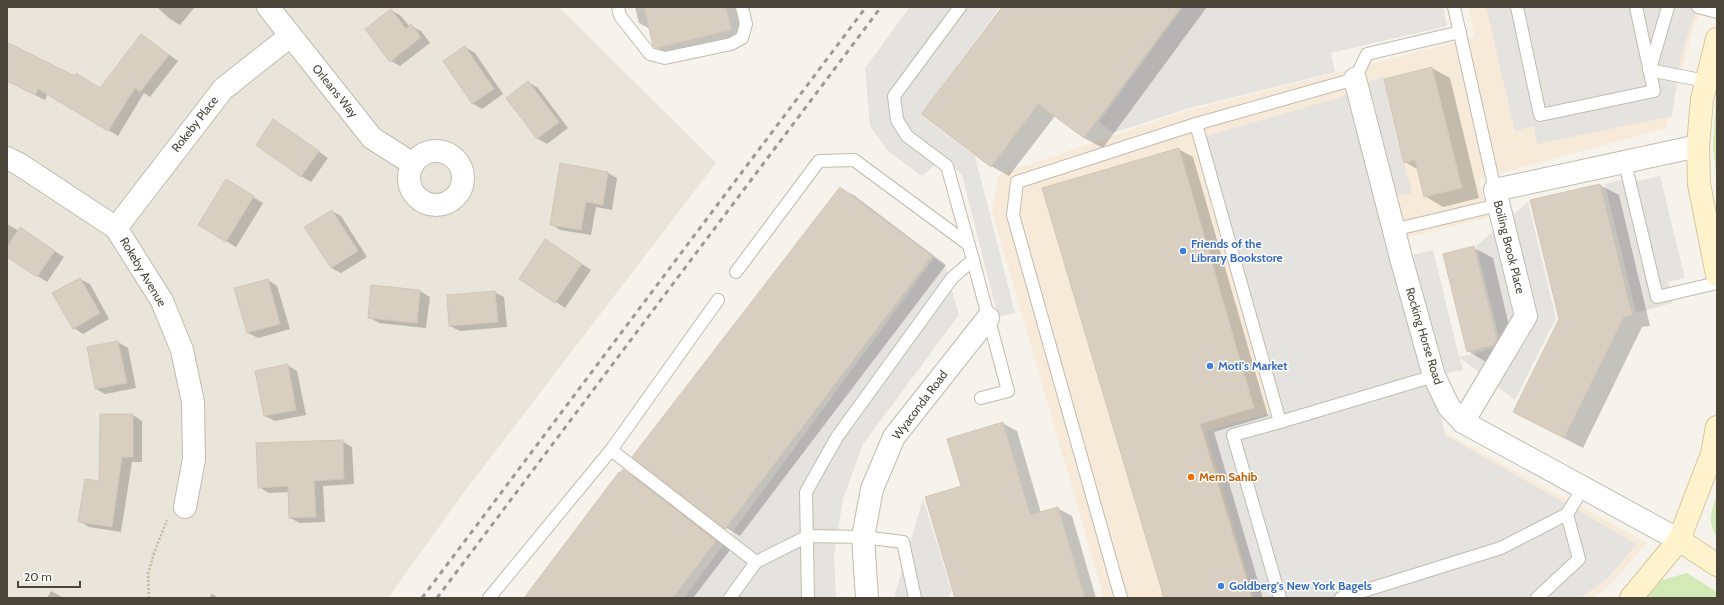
<svg xmlns="http://www.w3.org/2000/svg" width="1724" height="605" font-family="Cabin,sans-serif">
  <style>
    .residential { fill: #eae5da }
    .commercial { fill: #f7ead8 }
    .green { fill: #d2eab5 }
    .parking { fill: #e5e3e0 }
    .shadow { fill: #0003 }
    .building { fill: #d8cfc1; stroke: #d3c7b4 }
    .lines { fill: none; stroke-linecap: round; stroke-linejoin: round }
    .lane-casing { stroke: #c2bbae; stroke-width: 14 }
    .street-casing { stroke: #c2bbae; stroke-width: 24 }
    .secondary-casing { stroke: #d6c79b; stroke-width: 24 }
    .path { stroke: #c4b79f; stroke-width: 2.5; stroke-dasharray: 2 2; stroke-linecap: butt }
    .lane { stroke: #fff; stroke-width: 12 }
    .street { stroke: #fff; stroke-width: 22 }
    .secondary { stroke: #fff3cd; stroke-width: 22 }
    .rail { stroke: #9a9a9a; stroke-width: 3; stroke-dasharray: 5 5; stroke-linecap: butt }
    .shop-dot { fill: #3f7fe0; stroke: #fff; stroke-width: 1.5 }
    .food-dot { fill: #e8710a; stroke: #fff; stroke-width: 1.5 }
    .labels { text-anchor: middle; stroke-width: 3; stroke-linejoin: round; paint-order: stroke }
    .street-label { font-size: 12px; fill: #4b4439; stroke: #fff }
    .shop-label { font-size: 12px; font-weight: bold; fill: #366cbe; stroke: #fff; text-anchor: start }
    .food-label { font-size: 12px; font-weight: bold; fill: #c56008; stroke: #fff; text-anchor: start }
  </style>
  <rect width="100%" height="100%" fill="#f6f3ec"/>
  <!-- residential -->
  <polygon class="residential" points="7,7 559,7 716,163 462,495 388,598 7,598"/>
  <!-- commercial -->
  <polygon class="commercial" points="1469,7 1703,7 1694,25 1666,128 1479,179 1488,217 1386,243 1433,426 1647,543 1610,585 1593,598 1104,598 992,211 999,175 1182,112 1475,37"/>
  <!-- green -->
  <g class="green">
    <polygon points="1717,81 1717,184 1713,146"/>
    <path d="M1717,495V537C1707,524 1711,510 1717,495Z"/>
    <polygon points="1687,573 1717,592 1717,598 1646,598 1662,580"/>
  </g>
  <!-- parking -->
  <g class="parking">
    <polygon points="910,7 1000,7 920,115 975,156 1015,313 998,317 962,175 945,157 922,176 888,151 870,126 865,68"/>
    <polygon points="1183,7 1443,7 1447,26 1331,53 1335,72 1186,109 1113,133 1099,122"/>
    <polygon points="1486,7 1697,7 1680,60 1672,116 1537,144 1534,126 1515,131"/>
    <polygon points="1383,76 1396,134 1412,193 1385,199 1401,258 1433,250 1459,357 1500,347 1500,340 1476,246 1528,202 1556,318 1515,400 1460,358 1463,370 1434,376 1445,435 1637,544 1607,579 1580,598 1254,598 1206,431 1276,411 1199,138 1341,97"/>
    <polygon points="1660,176 1685,278 1668,282 1672,303 1636,313 1605,184 1620,180 1643,180"/>
    <polygon points="934,258 945,266 959,315 863,444 843,499 834,556 836,598 684,598"/>
    <polygon points="923,499 952,592 949,594 950,598 895,598 895,594"/>
  </g>
  <!-- shadow -->
  <g class="shadow">
    <polygon points="157,7 195,7 180,25 170,19"/>
    <polygon points="635,7 741,7 749,40 676,58 674,57 655,47 650,29 639,23"/>
    <polygon points="1003,7 1207,7 1103,148 1084,138 1055,116 1009,176 991,166"/>
    <polygon points="391,10 401,16 410,27 411,26 421,31 430,43 400,66 391,61"/>
    <polygon points="142,35 178,61 150,97 144,93 118,136 48,93 45,100 7,81 7,47 101,89"/>
    <polygon points="465,47 475,53 503,94 482,109 472,103"/>
    <polygon points="1432,68 1450,78 1479,198 1443,207 1425,196 1419,170 1405,162"/>
    <polygon points="528,82 538,88 568,128 547,144 538,139 507,98"/>
    <polygon points="274,121 328,158 311,182 301,176"/>
    <polygon points="1178,149 1193,157 1268,416 1214,432 1263,598 1165,598"/>
    <polygon points="608,173 617,178 612,210 596,207 591,235 560,230 551,224"/>
    <polygon points="226,181 263,203 236,247 199,225"/>
    <polygon points="1600,185 1619,195 1650,326 1642,327 1583,448 1514,412 1560,319 1532,201"/>
    <polygon points="840,188 855,196 946,265 740,536 726,528 634,457"/>
    <polygon points="332,211 341,216 367,257 341,273 331,268"/>
    <polygon points="7,224 19,231 21,229 64,257 47,282 7,256"/>
    <polygon points="555,246 591,270 565,308 520,278"/>
    <polygon points="1474,248 1493,258 1515,351 1486,362 1468,351"/>
    <polygon points="80,279 90,284 109,319 83,334 74,328"/>
    <polygon points="268,280 277,286 290,329 258,338 248,333"/>
    <polygon points="372,287 420,291 430,297 426,328 379,323 369,317"/>
    <polygon points="494,292 504,297 507,327 460,331 450,326"/>
    <polygon points="118,342 128,348 136,388 105,394 96,389 88,348"/>
    <polygon points="287,365 297,371 306,415 275,421 265,416"/>
    <polygon points="133,415 142,421 142,462 132,462 121,532 89,527 79,521 100,482"/>
    <polygon points="1002,423 1017,431 1041,513 1057,508 1072,516 1096,598 956,598 962,487"/>
    <polygon points="342,441 352,447 354,484 323,486 325,522 300,523 290,518 289,492 269,493 259,487"/>
    <polygon points="623,470 637,478 730,550 693,598 525,598"/>
    <polygon points="51,591 64,598 47,598"/>
    <polygon points="212,594 219,598 209,598"/>
  </g>
  <!-- building -->
  <g class="building">
    <polygon points="644,7 726,7 731,30 657,48 653,46"/>
    <polygon points="1002,7 1181,7 1084,138 1038,104 991,167 921,114"/>
    <polygon points="391,9 406,29 411,24 421,37 390,62 365,29"/>
    <polygon points="141,34 169,55 140,92 135,88 108,131 38,89 35,95 7,81 7,42 75,76 76,73 100,88"/>
    <polygon points="465,46 494,89 472,104 443,61"/>
    <polygon points="1432,67 1462,188 1424,197 1415,160 1404,163 1384,79"/>
    <polygon points="528,81 559,122 537,139 506,98"/>
    <polygon points="273,119 319,151 301,177 256,145"/>
    <polygon points="1179,148 1254,408 1200,424 1252,598 1164,598 1042,188"/>
    <polygon points="560,163 608,172 603,205 586,202 581,230 550,225"/>
    <polygon points="226,179 254,196 226,242 198,225"/>
    <polygon points="1600,184 1632,315 1624,317 1564,438 1513,412 1559,319 1530,200"/>
    <polygon points="840,187 932,256 725,529 632,457"/>
    <polygon points="332,210 358,251 331,268 304,227"/>
    <polygon points="20,227 55,251 37,277 7,257 7,247"/>
    <polygon points="545,239 582,264 555,303 519,279"/>
    <polygon points="1474,246 1497,340 1494,345 1467,352 1443,254"/>
    <polygon points="80,278 100,313 73,329 52,293"/>
    <polygon points="268,279 280,324 247,333 234,288"/>
    <polygon points="371,285 420,290 417,323 368,318"/>
    <polygon points="495,291 498,322 449,326 447,295"/>
    <polygon points="118,341 127,383 95,389 87,347"/>
    <polygon points="288,364 296,410 264,416 255,371"/>
    <polygon points="100,414 133,414 133,457 122,457 112,527 78,522 85,479 99,481"/>
    <polygon points="1003,422 1030,515 1058,507 1085,598 955,598 925,497 961,486 947,439"/>
    <polygon points="343,440 344,479 314,481 316,517 289,518 288,486 258,488 256,443"/>
    <polygon points="623,469 716,541 673,598 524,598 619,472 620,473"/>
  </g>
  <g class="lines">
    <defs>
      <g id="lane">
        <polyline points="618,7 620,16 650,54 665,58 731,44 742,38 746,24 742,7"/>
        <polyline points="1454,7 1495,190"/>
        <polyline points="1517,7 1540,115 1654,91 1636,7"/>
        <polyline points="1698,7 1717,12"/>
        <polyline points="1650,69 1668,7"/>
        <polyline points="1649,70 1706,81"/>
        <polyline points="1196,124 1280,422 1233,435 1280,598"/>
        <polyline points="1625,163 1657,297 1717,283"/>
        <polyline points="1393,230 1498,205"/>
        <polyline points="973,260 1008,391 981,398"/>
        <polyline points="736,272 819,161 854,160 968,244"/>
        <polyline points="718,300 611,450 756,562"/>
        <polyline points="1280,422 1434,376"/>
        <polyline points="489,598 611,450"/>
        <polyline points="730,598 756,562 808,536 863,537 903,542 915,598"/>
        <polyline points="808,598 806,492 837,437 952,278 973,260 947,166 907,136 897,120 894,96 960,7"/>
        <polyline points="1121,598 1013,215 1017,182 1196,124 1355,79 1367,54 1460,32"/>
        <polyline points="1341,598 1501,548 1567,514 1583,488"/>
        <polyline points="1537,598 1579,559 1567,514"/>
      </g>
      <g id="street">
        <polyline points="268,7 372,138 413,164"/>
        <polyline points="1355,79 1401,258 1434,376 1449,407 1463,422 1679,540"/>
        <circle cx="436" cy="178" r="27"/>
        <polyline points="7,158 19,164 116,228 162,301 182,350 193,402 194,459 185,507"/>
        <polyline points="116,228 223,89 290,36"/>
        <polyline points="1463,422 1526,316 1495,190 1698,146"/>
        <polyline points="867,598 863,537 872,489 894,437 988,318"/>
      </g>
      <g id="secondary">
        <polyline points="1717,39 1702,99 1698,146 1699,184 1717,275"/>
        <polyline points="1679,540 1717,565"/>
        <polyline points="1631,598 1679,540 1712,454 1717,427"/>
      </g>
    </defs>
    <!-- lane casing -->
    <use href="#lane" class="lane-casing"/>
    <!-- street casing -->
    <use href="#street" class="street-casing"/>
    <!-- secondary casing -->
    <use href="#secondary" class="secondary-casing"/>
    <!-- path -->
    <polyline class="path" points="149,598 148,574 154,553 167,520"/>
    <!-- lane -->
    <use href="#lane" class="lane"/>
    <!-- street -->
    <use href="#street" class="street"/>
    <!-- secondary -->
    <use href="#secondary" class="secondary"/>
    <!-- rail -->
    <g class="rail">
      <polyline points="422,598 866,7"/>
      <polyline points="437,598 881,7"/>
    </g>
  </g>
  <!-- markers -->
  <g class="shop-dot">
    <circle cx="1183" cy="251" r="4"/>
    <circle cx="1210" cy="366" r="4"/>
    <circle cx="1221" cy="586" r="4"/>
  </g>
  <circle class="food-dot" cx="1191" cy="477" r="4"/>
  <g class="labels">
    <!-- street labels -->
    <g class="street-label">
      <text transform="translate(335 91) rotate(51)" y="4">Orleans Way</text>
      <text transform="translate(195 124) rotate(-52)" y="4">Rokeby Place</text>
      <text transform="translate(1509 247) rotate(76)" y="4">Boiling Brook Place</text>
      <text transform="translate(143 272) rotate(59)" y="4">Rokeby Avenue</text>
      <text transform="translate(1424 336) rotate(73)" y="4">Rocking Horse Road</text>
      <text transform="translate(920 405) rotate(-53)" y="4">Wyaconda Road</text>
    </g>
    <!-- shop labels -->
    <g class="shop-label">
      <text x="1191" y="248">Friends of the<tspan x="1191" dy="14">Library Bookstore</tspan></text>
      <text x="1218" y="370">Moti's Market</text>
      <text x="1229" y="590">Goldberg's New York Bagels</text>
    </g>
    <!-- food labels -->
    <g class="food-label">
      <text x="1199" y="481">Mem Sahib</text>
    </g>
  </g>
  <!-- border -->
  <rect width="1724" height="605" fill="none" stroke="#4b4439" stroke-width="16"/>
  <!-- scale -->
  <path d="M18 581v6h62v-6" fill="none" stroke="#4b4439" stroke-width="2"/>
  <text x="24" y="581" font-size="12" fill="#4b4439" stroke="#ffffff" stroke-width="3" paint-order="stroke">20 m</text>
</svg>
